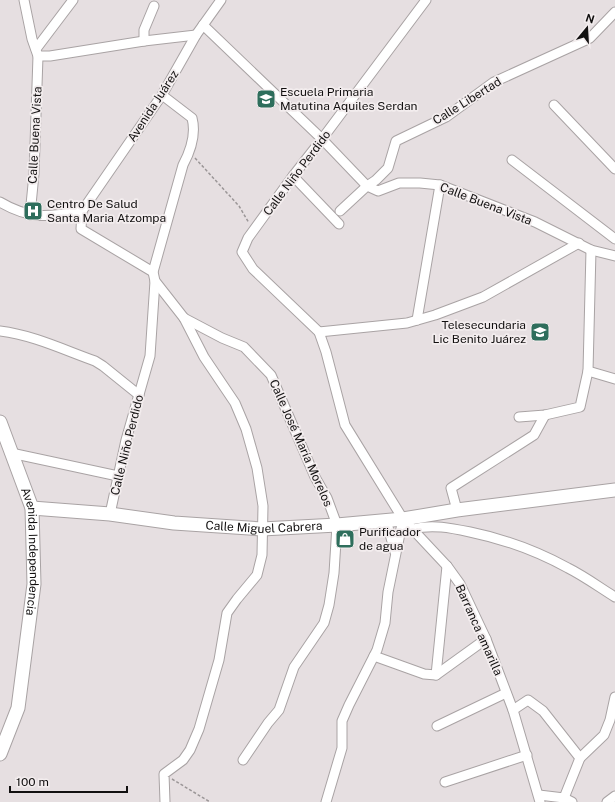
<svg xmlns="http://www.w3.org/2000/svg" width="615" height="802" font-family="'Public Sans',sans-serif">
  <style>
    .lines { fill: none; stroke-linecap: round; stroke-linejoin: round }
    .street-casing { stroke: #a9a3a4; stroke-width: 11 }
    .secondary-casing { stroke: #a9a3a4; stroke-width: 15 }
    .path { stroke: #9b9697; stroke-width: 1.5; stroke-dasharray: 3 2; stroke-linecap: butt }
    .street { stroke: #fff; stroke-width: 9 }
    .secondary { stroke: #fff; stroke-width: 13 }
    .labels { text-anchor: middle; stroke-width: 3.5; stroke-linejoin: round; paint-order: stroke }
    .poi-label { font-size: 12px; fill: #121010; stroke: #f3edee; text-anchor: start }
    .street-label { font-size: 12px; fill: #121010; stroke: #f3edee }
  </style>
  <rect width="100%" height="100%" fill="#e6dfe1"/>
  <g class="lines">
    <defs>
      <g id="street">
        <polyline points="24,0 32,39 38,56 34,174 30,215"/>
        <polyline points="426,0 322,139 293,176 248,238 242,252 253,269 319,332 326,352 345,425 403,519 447,566 460,584 486,639 513,710 540,802"/>
        <polyline points="203,25 322,139 367,186 378,191 399,183 420,183 440,185 535,222 591,250 615,256"/>
        <polyline points="144,41 144,30 154,6"/>
        <polyline points="36,49 73,0"/>
        <polyline points="38,56 50,56 144,41 196,35"/>
        <path d="M162,95L192,118C196,133 191,150 183,165L153,272L155,281L184,318L204,357L235,403L246,429L257,468L263,506L262,555L257,575L237,599L227,613L219,660L199,729L190,750L183,760L164,774L165,802"/>
        <polyline points="554,105 615,169"/>
        <polyline points="512,160 615,239"/>
        <polyline points="293,176 339,224"/>
        <path d="M0,202C30,220 49,217 82,211L81,229L153,272"/>
        <polyline points="82,211 162,95 196,35 221,0"/>
        <polyline points="340,211 367,186 376,180 388,168 396,141 446,117 494,82 584,41 590,38 615,12"/>
        <polyline points="184,318 222,338 244,347 271,375 315,477 327,498 337,525 334,573 329,605 324,623 294,667 279,710 268,723 243,760"/>
        <polyline points="417,320 440,185"/>
        <path d="M0,331C33,335 64,350 95,361L103,366L139,395"/>
        <polyline points="319,332 407,323 435,315 483,297 579,243"/>
        <polyline points="588,371 615,379"/>
        <polyline points="519,417 545,415 580,407 588,371 591,250"/>
        <polyline points="11,453 118,476"/>
        <polyline points="457,510 451,488 534,435 545,415"/>
        <polyline points="110,514 126,440 150,356 155,281"/>
        <polyline points="386,520 395,552"/>
        <path d="M413,529C432,524 451,528 470,532C504,539 537,551 568,568C584,576 599,587 615,597"/>
        <polyline points="374,656 424,674 436,675 486,639"/>
        <polyline points="436,675 447,566"/>
        <polyline points="513,710 528,700 543,711 580,758"/>
        <polyline points="437,726 506,693"/>
        <polyline points="445,782 527,755"/>
        <polyline points="539,795 564,798 572,802"/>
        <polyline points="564,798 580,758 604,735 610,720 615,697"/>
        <polyline points="326,802 342,748 342,721 349,705 377,650 385,623 388,592 403,519"/>
        <polyline points="607,802 615,796"/>
      </g>
      <g id="secondary">
        <path id="s1" d="M0,422L32,508L34,584L18,708L0,754"/>
        <path id="s2" d="M32,508L110,514L174,523L262,529L337,525L403,519L457,510L615,490"/>
      </g>
    </defs>
    <!-- street casing -->
    <use href="#street" class="street-casing"/>
    <!-- secondary casing -->
    <use href="#secondary" class="secondary-casing"/>
    <!-- path -->
    <g class="path">
      <polyline points="195,158 239,206 249,223"/>
      <polyline points="172,779 210,802"/>
    </g>
    <!-- street -->
    <use href="#street" class="street"/>
    <!-- secondary -->
    <use href="#secondary" class="secondary"/>
  </g>
  <!-- icons -->
  <defs>
    <symbol id="school-square" viewBox="-11 -11 22 22"><rect x="-9" y="-9" width="18" height="18" rx="4" fill="#2e6e5c" stroke="#f3edee"/><path d="M0-5L7-2L0 1L-7-2ZM-4 1L0 2.5L4 1V4Q0 6-4 4Z" fill="#fff"/></symbol>
    <symbol id="hospital-square" viewBox="-11 -11 22 22"><rect x="-9" y="-9" width="18" height="18" rx="4" fill="#2e6e5c" stroke="#f3edee"/><path d="M-5-5h3v3.5h4V-5h3V5h-3V1.5h-4V5h-3Z" fill="#fff"/></symbol>
    <symbol id="shop-square" viewBox="-11 -11 22 22"><rect x="-9" y="-9" width="18" height="18" rx="4" fill="#2e6e5c" stroke="#f3edee"/><path d="M-5-2.5h2.3a2.7 3.5 0 0 1 5.4 0H5L5.5 6h-11ZM-1.5-2.5h3a1.5 2.3 0 0 0-3 0Z" fill="#fff"/></symbol>
  </defs>
  <g fill-rule="evenodd">
    <use href="#school-square" x="255" y="88" width="22" height="22"/>
    <use href="#hospital-square" x="22" y="200" width="22" height="22"/>
    <use href="#school-square" x="529" y="321" width="22" height="22"/>
    <use href="#shop-square" x="334" y="528" width="22" height="22"/>
  </g>
  <g class="labels">
    <!-- poi labels -->
    <g class="poi-label">
      <text x="280" y="96">Escuela Primaria<tspan x="280" dy="14">Matutina Aquiles Serdan</tspan></text>
      <text x="47" y="208">Centro De Salud<tspan x="47" dy="14">Santa Maria Atzompa</tspan></text>
      <text x="526" y="329" text-anchor="end">Telesecundaria<tspan x="526" dy="14">Lic Benito Juárez</tspan></text>
      <text x="359" y="536">Purificador<tspan x="359" dy="14">de agua</tspan></text>
    </g>
    <!-- street labels -->
    <g class="street-label">
      <text transform="translate(467 101) rotate(-32)" y="4">Calle Libertad</text>
      <text transform="translate(153 106) rotate(-57)" y="4">Avenida Juárez</text>
      <text transform="translate(35 135) rotate(-87)" y="4">Calle Buena Vista</text>
      <text transform="translate(297 173) rotate(-53)" y="4">Calle Niño Perdido</text>
      <text transform="translate(486 204) rotate(21)" y="4">Calle Buena Vista</text>
      <text transform="translate(301 443) rotate(66)" y="4">Calle José María Morelos</text>
      <text transform="translate(127 445) rotate(-76)" y="4">Calle Niño Perdido</text>
      <text dy="4" stroke="none"><textPath href="#s2" startOffset="233">Calle Miguel Cabrera</textPath></text>
      <text dy="4" stroke="none"><textPath href="#s1" startOffset="135">Avenida Independencia</textPath></text>
      <text transform="translate(479 630) rotate(66)" y="4">Barranca amarilla</text>
    </g>
  </g>
  <!-- north arrow -->
  <g transform="translate(587 28) rotate(18)" stroke="#f3edee" stroke-width="3" paint-order="stroke">
  <path d="M0-3L7 15L0 10L-7 15Z" fill="#121010"/>
  <text y="-6" font-size="11" font-weight="bold" text-anchor="middle" fill="#121010">N</text>
  </g>
  <!-- scale -->
  <path d="M10 786v6h117v-6" fill="none" stroke="#121010" stroke-width="2"/>
  <text x="16" y="786" font-size="12" fill="#121010" stroke="#f3edee" stroke-width="3" paint-order="stroke">100 m</text>
</svg>
